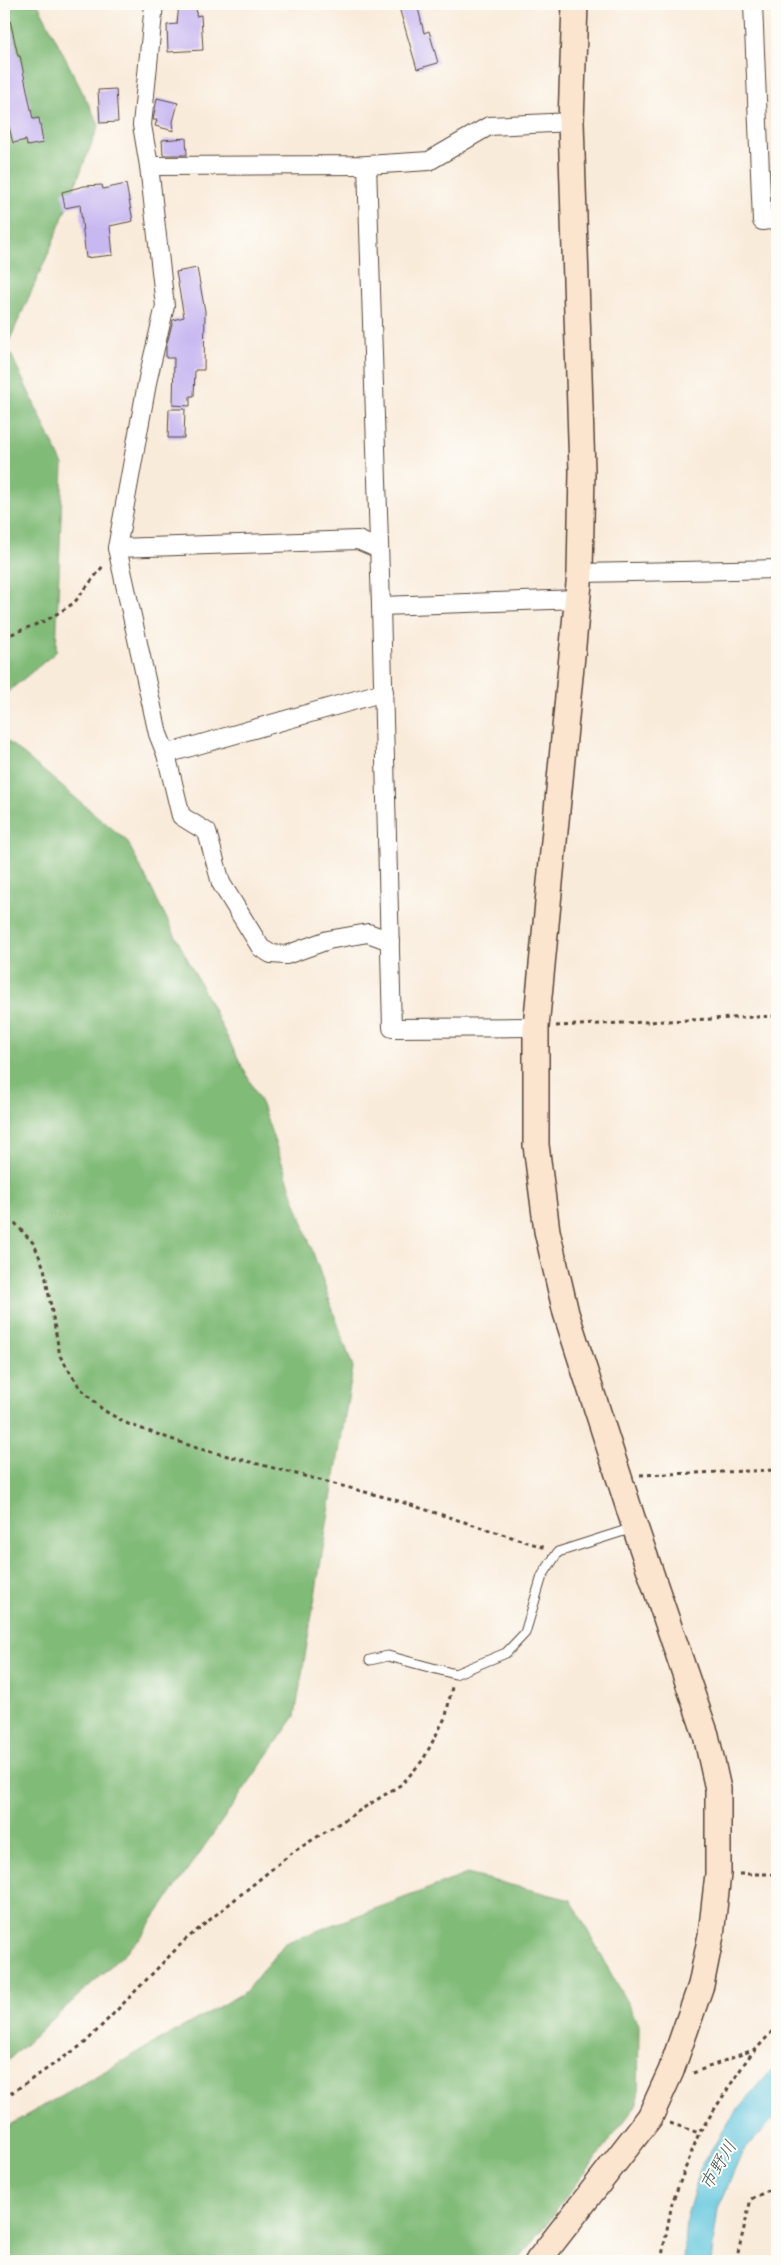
<svg xmlns="http://www.w3.org/2000/svg" width="781" height="2265" font-family="'Playpen Sans','Klee One',sans-serif">
  <style>
    .forest { fill: #81bb78; stroke: #5e724b }
    .water { fill: #60c6dd; stroke: #4e787e }
    .building { fill: #c8b8f1 }
    .lines { fill: none; stroke-linecap: round; stroke-linejoin: round }
    .lane-casing { stroke: #58473a; stroke-width: 11 }
    .street-casing { stroke: #58473a; stroke-width: 20 }
    .secondary-casing { stroke: #58473a; stroke-width: 28 }
    .path { stroke: #58473a; stroke-width: 3; stroke-dasharray: 4 4; stroke-linecap: butt }
    .lane { stroke: #fff; stroke-width: 9 }
    .street { stroke: #fff; stroke-width: 18 }
    .secondary { stroke: #fce5cf; stroke-width: 25 }
    .labels { text-anchor: middle; stroke-width: 4; stroke-linejoin: round; paint-order: stroke }
    .water-label { font-size: 18px; font-style: italic; fill: #465957; stroke: #fdfcf7 }
  </style>
  <rect width="100%" height="100%" fill="#fdfcf7"/>
  <filter id="ink" filterUnits="userSpaceOnUse"><feTurbulence type="fractalNoise" baseFrequency=".02" numOctaves="2"/><feDisplacementMap in="SourceGraphic" scale="10" xChannelSelector="R" yChannelSelector="G"/><feConvolveMatrix kernelMatrix="1 2 1 2 8 2 1 2 1" color-interpolation-filters="sRGB"/></filter>
  <filter id="wash" filterUnits="userSpaceOnUse"><feTurbulence type="fractalNoise" baseFrequency=".0096" numOctaves="4" result="noise"/><feDisplacementMap in="SourceGraphic" scale="20" xChannelSelector="R" yChannelSelector="G"/><feGaussianBlur stdDeviation="1.12" result="paint"/><feColorMatrix in="noise" values="0 0 0 0 0 0 0 0 0 0 0 0 0 0 0 0 0 1.4 0 .05"/><feComposite in="paint" operator="in"/></filter>
  <g filter="url(#wash)">
    <rect width="100%" height="100%" fill="#f9ebda"/>
    <!-- forest -->
    <g class="forest">
      <polygon points="4,4 38,4 99,125 49,252 7,346 63,465 56,652 4,695"/>
      <polygon points="4,738 127,841 262,1105 353,1368 295,1716 139,1940 4,2064"/>
      <polygon points="467,1874 571,1900 639,2025 638,2103 518,2261 4,2261 4,2128 245,1992 285,1943"/>
    </g>
    <!-- water -->
    <polygon class="water" points="777,2064 777,2115 742,2153 718,2209 711,2261 683,2261 686,2219 702,2164 734,2114"/>
    <g id="blocks">
      <!-- building -->
      <g class="building">
        <polygon points="179,4 197,4 196,16 201,15 203,50 168,52 167,25 177,24"/>
        <polygon points="398,4 417,4 424,33 429,31 438,63 417,69"/>
        <polygon points="4,20 10,20 18,56 20,56 33,119 39,118 43,143 27,146 26,140 13,143 6,115 4,115"/>
        <polygon points="116,89 118,122 100,123 98,90"/>
        <polygon points="157,98 178,103 173,122 174,131 155,126 157,120 153,120"/>
        <polygon points="186,138 187,155 163,155 162,140"/>
        <polygon points="126,184 133,221 110,226 113,255 86,258 80,205 65,208 62,192 84,186 102,185 103,189"/>
        <polygon points="197,268 205,311 204,370 195,370 194,396 190,396 190,406 173,405 174,358 166,358 166,347 173,320 184,317 176,272"/>
        <polygon points="169,409 185,409 184,438 168,438"/>
      </g>
    </g>
  </g>
  <g filter="url(#ink)">
    <use href="#blocks" fill-opacity="0" stroke="#58473a" stroke-width="1"/>
    <g class="lines">
      <defs>
        <polyline id="lane" points="370,1660 388,1656 455,1674 506,1653 525,1633 542,1576 558,1552 633,1528"/>
        <g id="street">
          <polyline points="154,4 142,125 149,166 165,306 148,378 117,548 158,734 166,754 384,692"/>
          <polyline points="753,4 762,221 777,219"/>
          <polyline points="367,165 381,606 392,1028 536,1027"/>
          <polyline points="149,166 367,165 429,161 489,126 571,122"/>
          <polyline points="117,548 358,540 379,549"/>
          <polyline points="580,573 777,569"/>
          <polyline points="381,606 578,599"/>
          <polyline points="166,754 181,816 207,832 221,883 261,948 271,954 286,955 328,940 368,933 390,941"/>
        </g>
        <polyline id="secondary" points="538,2261 650,2117 671,2071 701,1985 711,1935 718,1874 718,1789 706,1735 635,1527 566,1313 547,1231 536,1145 536,1027 580,573 582,471 571,122 575,4"/>
      </defs>
      <!-- lane casing -->
      <use href="#lane" class="lane-casing"/>
      <!-- street casing -->
      <use href="#street" class="street-casing"/>
      <!-- secondary casing -->
      <use href="#secondary" class="secondary-casing"/>
      <!-- path -->
      <g class="path">
        <polyline points="4,637 47,620 74,603 103,566"/>
        <polyline points="556,1026 777,1016"/>
        <polyline points="4,1211 34,1244 44,1268 60,1356 80,1388 103,1410 128,1424 197,1448 392,1499 546,1548"/>
        <polyline points="640,1475 777,1470"/>
        <polyline points="739,1874 777,1874"/>
        <polyline points="693,2073 755,2049"/>
        <polyline points="4,2098 85,2043 185,1940 293,1852 402,1784 423,1760 446,1716 452,1687"/>
        <polyline points="670,2123 699,2133"/>
        <polyline points="661,2261 672,2203 699,2133 748,2058 777,2026"/>
        <polyline points="736,2261 751,2199 777,2186"/>
      </g>
      <!-- lane -->
      <use href="#lane" class="lane"/>
      <!-- street -->
      <use href="#street" class="street"/>
      <!-- secondary -->
      <use href="#secondary" class="secondary"/>
    </g>
  </g>
  <g class="labels">
    <!-- water labels -->
    <g class="water-label">
      <text transform="translate(718 2165) rotate(-59)" y="6">市野川</text>
    </g>
  </g>
  <!-- margin -->
  <rect width="781" height="2265" fill="none" stroke="#fdfcf7" stroke-width="20"/>
</svg>
